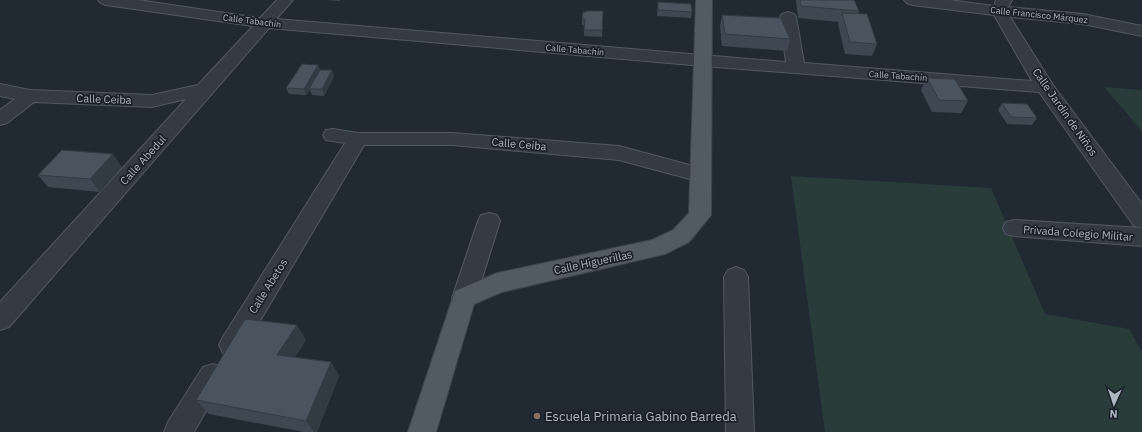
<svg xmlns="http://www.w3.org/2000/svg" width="1142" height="432" font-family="'IBM Plex Sans',sans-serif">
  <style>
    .green { fill: #293c3a }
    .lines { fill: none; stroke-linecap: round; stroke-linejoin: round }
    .minor-casing { stroke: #515962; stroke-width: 2 }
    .major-casing { stroke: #3d444d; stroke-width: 2 }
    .minor { fill: #343b43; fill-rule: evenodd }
    .major { fill: #525a64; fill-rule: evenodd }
    .wall { fill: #3f4852 }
    .shaded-wall { fill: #333b42 }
    .building { fill: #49545f; stroke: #333b42 }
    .education-dot { fill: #8d6e63; stroke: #192028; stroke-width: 1.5 }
    .labels { text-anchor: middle; stroke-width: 3.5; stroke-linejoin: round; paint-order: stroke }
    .far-street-label { font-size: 9px; fill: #aeb6c1; stroke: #192028 }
    .street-label { font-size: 11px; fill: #aeb6c1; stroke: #192028 }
    .near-poi-label { font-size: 13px; fill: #aeb6c1; stroke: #192028; text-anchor: start }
  </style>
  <rect width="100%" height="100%" fill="#212a32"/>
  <!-- green -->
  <g class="green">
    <polygon points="1104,87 1142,90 1142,131"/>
    <polygon points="791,176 991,188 1045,314 1129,329 1142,352 1142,432 825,432"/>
  </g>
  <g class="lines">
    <defs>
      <g id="minor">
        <polygon points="98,0 138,0 260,18 277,0 293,0 276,19 786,62 780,17 782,14 788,12 794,14 796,17 804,63 1032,81 994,15 912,5 907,3 904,0 949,0 994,6 996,0 1012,0 1008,7 1083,14 1142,26 1142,36 1083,24 1010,17 1053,85 1142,204 1142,228 1134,226 1039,92 703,66 269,28 9,327 0,330 0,302 186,99 152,107 34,102 7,123 0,125 0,110 15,99 0,96 0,84 30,90 152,95 198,85 253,26 106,5 101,3"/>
        <polygon points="333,129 358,133 452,133 619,146 708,170 711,175 708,180 701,182 619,160 452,145 364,145 241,353 232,356 223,353 219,345 223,337 345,143 326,140 323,135 326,130"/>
        <polygon points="489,213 497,215 500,221 476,298 473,305 464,308 455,305 452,298 478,221 481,215"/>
        <polygon points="1014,220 1142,228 1142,246 1014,236 1006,234 1003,228 1006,222"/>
        <polygon points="736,267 744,270 748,277 754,432 726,432 724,277 728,270"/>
        <polygon points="213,364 223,367 226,376 194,432 164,432 168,422 203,367"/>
      </g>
      <polygon id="major" points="696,0 712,0 711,215 689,242 665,254 502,292 474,304 436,432 408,432 455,291 497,273 652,240 673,230 689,213"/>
    </defs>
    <!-- minor casing -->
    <use href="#minor" class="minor-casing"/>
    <!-- major casing -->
    <use href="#major" class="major-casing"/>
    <!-- minor -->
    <use href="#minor" class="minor"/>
    <!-- major -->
    <use href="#major" class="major"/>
  </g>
  <!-- wall -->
  <g class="wall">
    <polygon points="326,0 340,0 340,1"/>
    <polygon points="796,0 854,0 859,11 858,14 877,44 872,56 845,54 838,24 839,22 798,18"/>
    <polygon points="658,2 692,12 691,18 657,16"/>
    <polygon points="603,11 602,37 584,36 584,25 582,25 582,19 586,12"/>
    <polygon points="722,15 790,39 787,51 722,46 720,26"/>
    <polygon points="318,65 320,70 332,70 334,77 324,96 312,95 310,90 306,95 289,94 286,88"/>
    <polygon points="927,78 968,101 961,113 932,112 921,90"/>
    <polygon points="1002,103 1037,118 1032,125 1007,124 998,110"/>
    <polygon points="122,167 100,192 48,187 38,175"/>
    <polygon points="306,340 295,357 331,362 339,376 317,432 304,432 209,414 196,400"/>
  </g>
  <!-- shaded-wall -->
  <g class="shaded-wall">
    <polygon points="318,65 321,71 309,89 310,90 306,95 304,89"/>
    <polygon points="332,70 334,77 324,96 322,89"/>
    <polygon points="113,154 122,167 100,192 90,179"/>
    <polygon points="297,325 306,340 287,369 277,355"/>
    <polygon points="331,362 339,376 317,432 314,432 306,421"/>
  </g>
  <!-- building -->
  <g class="building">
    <polygon points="800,0 854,0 859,11 801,6"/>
    <polygon points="658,2 691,4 692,12 658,10"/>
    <polygon points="586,11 603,11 602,30 584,30 585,19 582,19 583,12 586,12"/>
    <polygon points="842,13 867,14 877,44 850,42"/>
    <polygon points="722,15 781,18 790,39 725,34"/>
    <polygon points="302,64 318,65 304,89 286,88"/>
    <polygon points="320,70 332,70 322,89 309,89"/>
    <polygon points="927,78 955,79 968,101 939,100"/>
    <polygon points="1002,103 1027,104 1037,118 1011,117"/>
    <polygon points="62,150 113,154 90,179 38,175"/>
    <polygon points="245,319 297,325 277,355 331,362 306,421 196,400"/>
  </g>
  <!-- markers -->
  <circle class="education-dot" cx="537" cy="416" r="4"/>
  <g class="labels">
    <!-- far-street labels -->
    <g class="far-street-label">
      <text transform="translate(1039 15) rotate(6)" y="3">Calle Francisco Márquez</text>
      <text transform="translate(252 21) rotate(7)" y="3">Calle Tabachín</text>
      <text transform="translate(575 50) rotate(5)" y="3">Calle Tabachín</text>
      <text transform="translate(898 76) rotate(4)" y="3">Calle Tabachín</text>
    </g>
    <!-- street labels -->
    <g class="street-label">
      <text transform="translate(104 99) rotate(2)" y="4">Calle Ceiba</text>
      <text transform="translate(1065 112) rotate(55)" y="4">Calle Jardín de Niños</text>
      <text transform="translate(519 144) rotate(5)" y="4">Calle Ceiba</text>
      <text transform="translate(143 160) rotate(-48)" y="4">Calle Abedul</text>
      <text transform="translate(1078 233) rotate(4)" y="4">Privada Colegio Militar</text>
      <text transform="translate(593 262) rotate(-12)" y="4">Calle Higuerillas</text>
      <text transform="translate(268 286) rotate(-58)" y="4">Calle Abetos</text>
    </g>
    <!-- near-poi labels -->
    <g class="near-poi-label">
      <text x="545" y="421">Escuela Primaria Gabino Barreda</text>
    </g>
  </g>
  <!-- north arrow -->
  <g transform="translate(1114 404) rotate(183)" stroke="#192028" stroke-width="3" paint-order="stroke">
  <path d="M0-3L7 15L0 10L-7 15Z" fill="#aeb6c1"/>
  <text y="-6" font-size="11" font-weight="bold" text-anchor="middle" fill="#aeb6c1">N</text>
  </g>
</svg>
